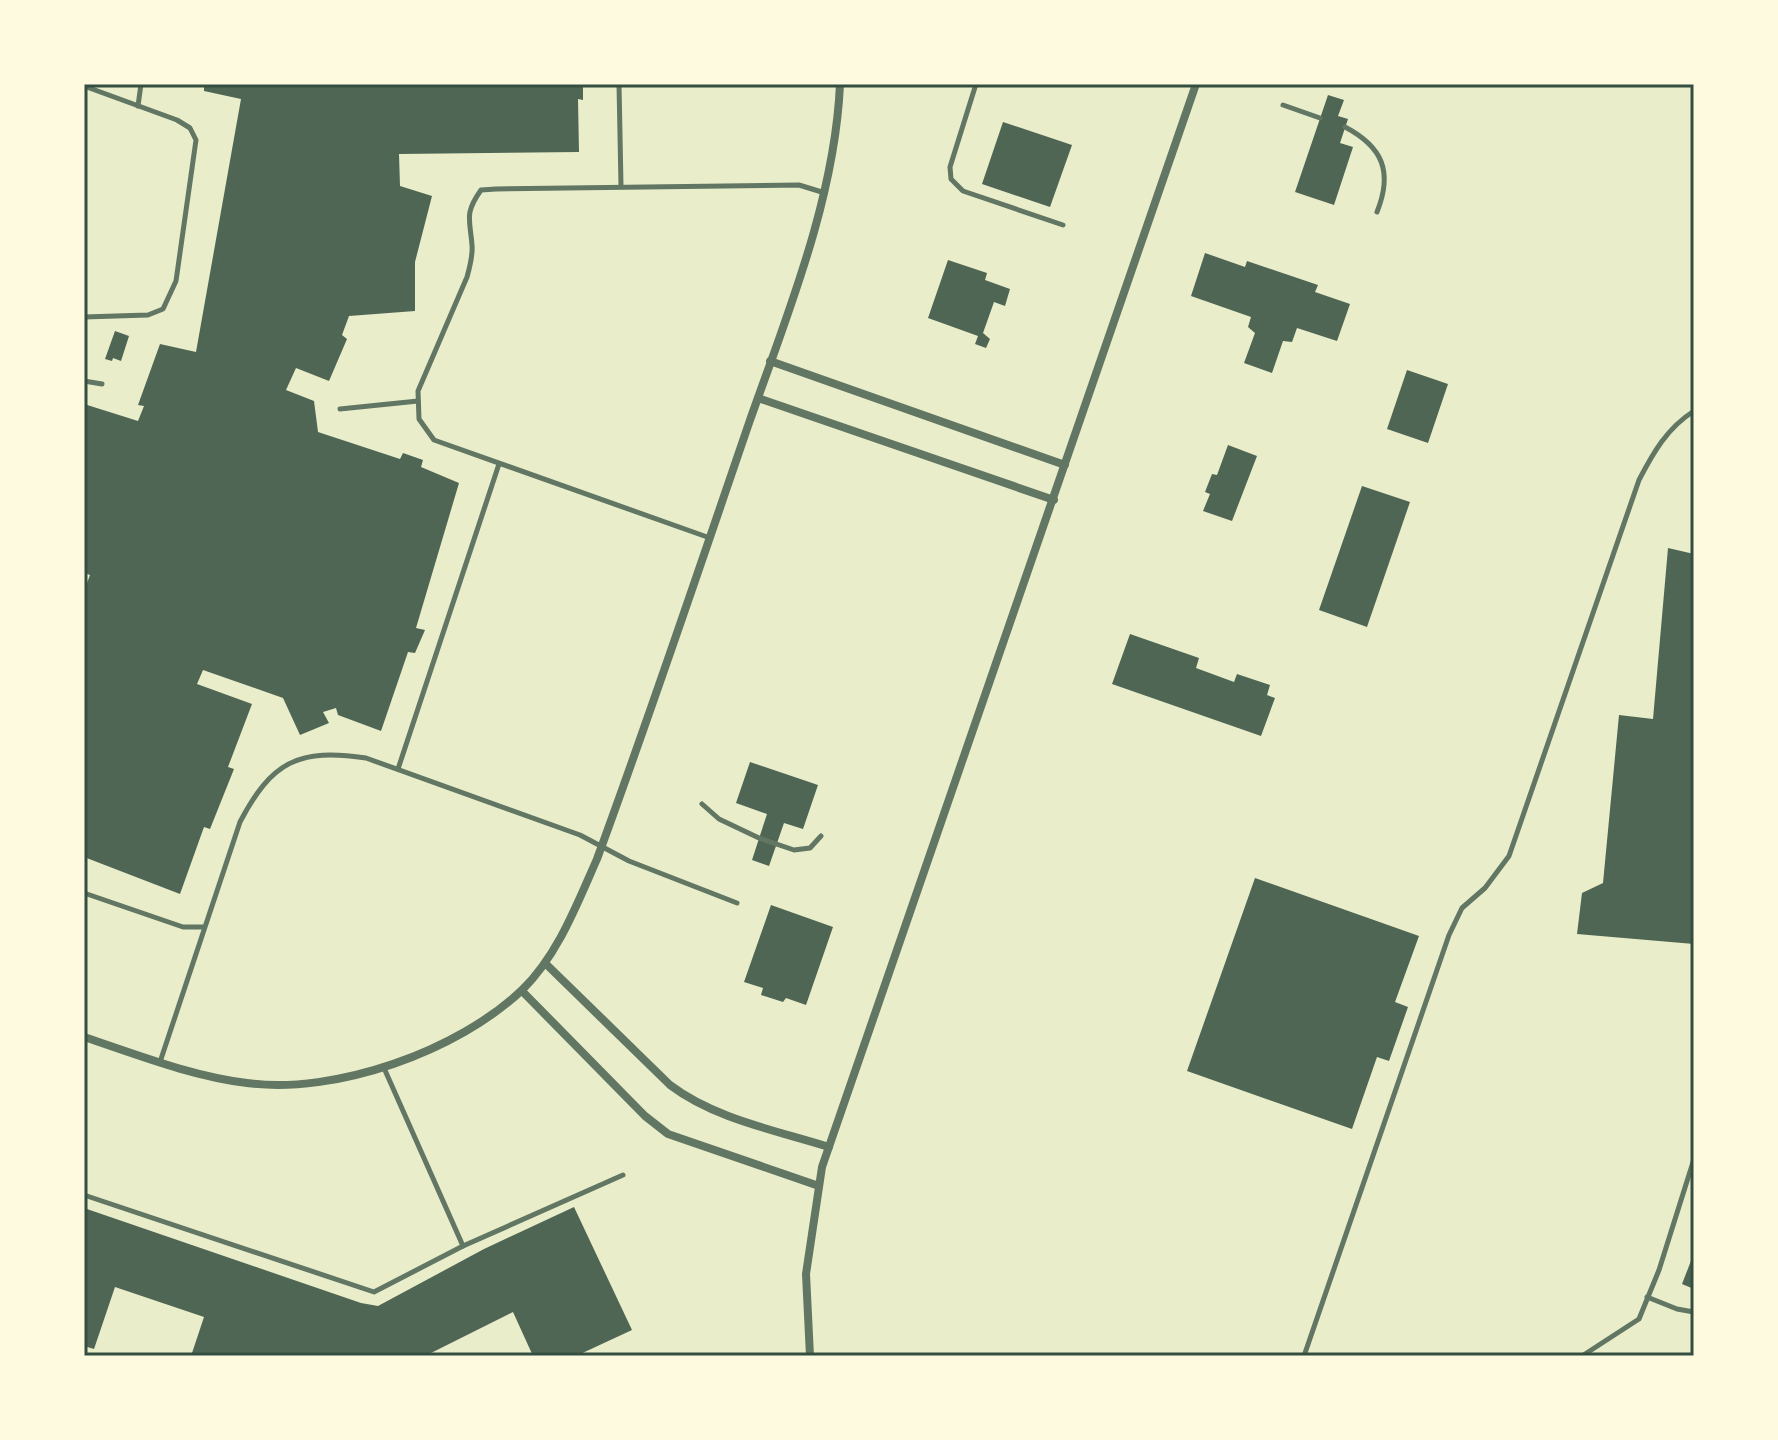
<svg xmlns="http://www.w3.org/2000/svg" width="1778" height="1440" font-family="Lato,sans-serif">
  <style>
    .building { fill: #4f6655 }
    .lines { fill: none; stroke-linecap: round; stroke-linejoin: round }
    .service { stroke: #617663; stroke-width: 5 }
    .minor { stroke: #617663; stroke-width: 8 }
    .neatline { fill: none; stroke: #344e41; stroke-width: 3 }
  </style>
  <rect width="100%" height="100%" fill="#e9edc9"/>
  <!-- building -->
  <g class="building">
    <polygon points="204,84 583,84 583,100 578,99 579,152 399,154 400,186 432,196 415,262 415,311 349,316 342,335 347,339 329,381 296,368 286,390 314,401 318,432 400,459 403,453 423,460 421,467 459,483 416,628 425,630 415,653 408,652 381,731 338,715 336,708 323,712 329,723 300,735 283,698 203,670 197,684 252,704 228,767 234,769 210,829 204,827 180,894 84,857 84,591 90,575 84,573 84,404 138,421 144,406 138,405 160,344 196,352 241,99 204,91"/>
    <polygon points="1328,95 1344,100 1338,116 1348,119 1340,143 1353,147 1334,205 1295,192"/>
    <polygon points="1003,122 1072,145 1050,207 982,184"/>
    <polygon points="1205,253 1245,267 1247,261 1318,285 1315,292 1350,304 1337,341 1297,328 1292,342 1283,341 1272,373 1244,363 1255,333 1248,327 1251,317 1191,296"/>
    <polygon points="948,260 987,273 985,280 1010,289 1005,306 994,302 983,333 990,339 986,348 975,344 978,336 928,318"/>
    <polygon points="115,331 129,336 121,361 113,358 112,361 105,359"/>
    <polygon points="1407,370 1448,384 1428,443 1387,429"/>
    <polygon points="1228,445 1257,456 1232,521 1203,511 1210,494 1205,492 1212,474 1217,475"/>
    <polygon points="1362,486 1410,502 1367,627 1319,610"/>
    <polygon points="1668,548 1694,554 1694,944 1577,934 1582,893 1603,883 1619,715 1653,719"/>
    <polygon points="1130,634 1199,658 1196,668 1234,682 1237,674 1270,685 1267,695 1275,698 1261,736 1112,684"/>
    <polygon points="750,762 818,785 803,829 784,823 769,866 752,860 767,814 736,803"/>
    <polygon points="1255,878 1419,936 1395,1002 1408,1007 1389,1061 1377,1057 1352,1129 1187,1071"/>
    <polygon points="771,905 833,927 806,1005 786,998 783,1002 761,995 763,988 744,982"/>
    <polygon points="574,1207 632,1330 576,1356 533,1356 513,1312 425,1356 191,1356 204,1317 115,1287 94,1349 84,1346 84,1208 361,1303 378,1306 484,1249"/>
    <polygon points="1694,1253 1694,1289 1682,1284"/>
  </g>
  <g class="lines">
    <!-- service -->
    <g class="service">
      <polyline points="619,84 621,186"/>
      <polyline points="976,84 950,167 951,179 963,191 1063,225"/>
      <polyline points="84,86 177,120 190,128 196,140 176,281 163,309 148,315 84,317"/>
      <polyline points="1283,105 1320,118"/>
      <polyline points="138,106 141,84"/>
      <path d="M1345,127C1383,147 1393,172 1377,212"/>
      <polyline points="84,381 102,384"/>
      <polyline points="340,409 418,401"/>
      <path d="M710,538L434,440L419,419L418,391L467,277C470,266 473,256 472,245C470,219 464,214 481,190L496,189L799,185L825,193"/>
      <polyline points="398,769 499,464"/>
      <polyline points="702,804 719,819 759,838 794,850 810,848 821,836"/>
      <polyline points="84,893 183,927 204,927"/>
      <path d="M160,1062L240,822C272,761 299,748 366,758L580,835L629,861L737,903"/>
      <polyline points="384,1068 463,1246"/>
      <polyline points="84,1195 374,1292 463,1246 623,1175"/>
      <polyline points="1647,1297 1677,1309 1694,1312"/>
      <path d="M1304,1356L1449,935L1462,908L1485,888L1509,856L1639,480C1653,453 1667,428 1694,411"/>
      <polyline points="1582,1356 1639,1319 1659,1270 1694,1159"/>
    </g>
    <!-- minor -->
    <g class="minor">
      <polyline points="770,361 1065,465"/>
      <polyline points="758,398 1054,500"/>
      <path d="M545,963L670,1085C715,1119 775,1130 829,1147"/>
      <polyline points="522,991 645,1116 668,1134 819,1186"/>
      <path d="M84,1037C138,1055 191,1076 247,1083C335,1095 458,1051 522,990C558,955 577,904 597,859C650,715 699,569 749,423C787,315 835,199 840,84"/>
      <polyline points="810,1356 806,1274 822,1167 1196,84"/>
    </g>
  </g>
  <!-- border -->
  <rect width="1778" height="1440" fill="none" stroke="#fefae0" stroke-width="172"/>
  <rect x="86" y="86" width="1606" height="1268" class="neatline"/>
</svg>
